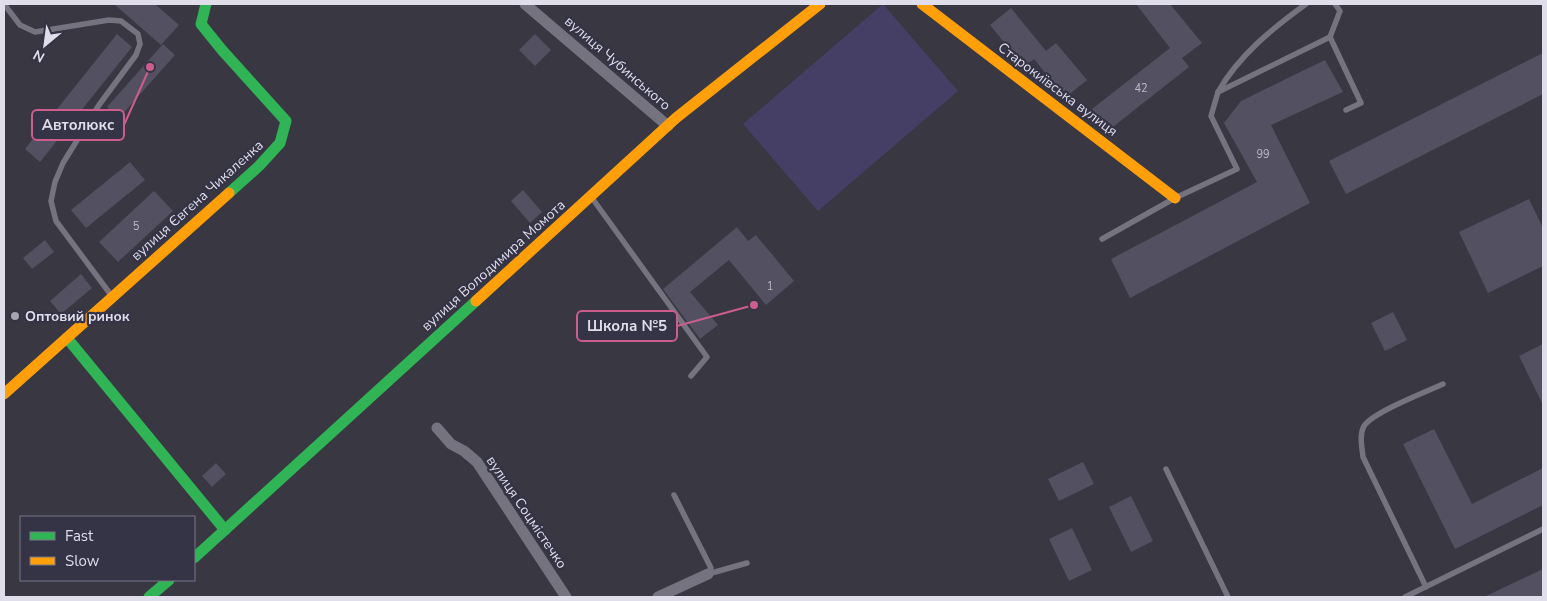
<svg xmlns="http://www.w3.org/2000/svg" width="1547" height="601" font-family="'Nunito Sans',sans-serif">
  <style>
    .green { fill: #453f65 }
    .building { fill: #525061 }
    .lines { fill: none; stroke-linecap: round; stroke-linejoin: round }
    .lane { stroke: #74737f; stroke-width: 5.5 }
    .street { stroke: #74737f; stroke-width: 11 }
    .fast { stroke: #30b455; stroke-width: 11 }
    .slow { stroke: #ff9f0a; stroke-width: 11 }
    .poi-dot { fill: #a5a4af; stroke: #353346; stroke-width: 2 }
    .labels { text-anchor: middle; stroke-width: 4.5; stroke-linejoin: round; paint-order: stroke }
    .number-label { font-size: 11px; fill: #bcbac8 }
    .street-label { font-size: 14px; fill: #dfdeea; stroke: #353346 }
    .poi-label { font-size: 14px; font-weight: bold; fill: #dfdeea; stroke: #353346; text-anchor: start }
    .leader { fill: none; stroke: #cc5d8d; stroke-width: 2 }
    .callout-dot { fill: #cc5d8d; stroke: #353346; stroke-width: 2 }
    .callout { fill: #353346; stroke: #cc5d8d; stroke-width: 2 }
    .callout-label { font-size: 15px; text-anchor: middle; font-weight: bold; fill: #dfdeea }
  </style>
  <rect width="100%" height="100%" fill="#383742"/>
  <!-- green -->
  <polygon class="green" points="883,4 958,91 818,211 743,124"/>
  <!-- building -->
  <g class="building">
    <polygon points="114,4 155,4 179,25 161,45"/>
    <polygon points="1136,4 1170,4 1202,43 1182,58 1189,67 1109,130 1092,109 1170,48"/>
    <polygon points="1011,8 1046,51 1056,43 1087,80 1065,98 1034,59 1024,67 990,25"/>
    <polygon points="117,34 132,47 40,162 25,149"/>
    <polygon points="535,34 551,50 535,66 519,50"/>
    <polygon points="163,44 175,55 119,118 107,107"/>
    <polygon points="1543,53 1543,94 1346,194 1329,161"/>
    <polygon points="1325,60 1343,92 1271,125 1310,203 1130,298 1111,259 1257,182 1224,123 1241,101"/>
    <polygon points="130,162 145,180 86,228 71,210"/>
    <polygon points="523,190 542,212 530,223 511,201"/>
    <polygon points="154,191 173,211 118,262 99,242"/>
    <polygon points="1529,199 1543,228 1543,266 1488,293 1459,232"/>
    <polygon points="737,227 748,241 756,235 794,281 766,305 729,260 690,292 718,325 700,339 663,289"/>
    <polygon points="45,240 54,252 32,269 23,258"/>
    <polygon points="81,274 92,288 61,314 50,301"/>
    <polygon points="1393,312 1407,340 1385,351 1371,323"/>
    <polygon points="1543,344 1543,405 1519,356"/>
    <polygon points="1434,429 1472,504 1543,468 1543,505 1455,549 1403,444"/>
    <polygon points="1083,462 1094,484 1059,501 1048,479"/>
    <polygon points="216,463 226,474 212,487 202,476"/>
    <polygon points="1131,496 1153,541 1131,552 1109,507"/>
    <polygon points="1072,528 1092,570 1069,581 1049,539"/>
    <polygon points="1543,569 1543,597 1484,597"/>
  </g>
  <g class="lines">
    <!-- lane -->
    <g class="lane">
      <polyline points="4,4 20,25 35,32 109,20 121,21 138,34 140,44 136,55 99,105 63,163 55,182 51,201 56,221 111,295"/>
      <polyline points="1330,37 1340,11 1335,4"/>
      <path d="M1218,92C1239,55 1273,28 1306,4"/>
      <polyline points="592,198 707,357 691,376"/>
      <polyline points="1102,239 1175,198 1237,169 1211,116 1218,92 1330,37 1361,103 1346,110"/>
      <polyline points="1166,469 1228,597"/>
      <polyline points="674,495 711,568 708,574"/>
      <polyline points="708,574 747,563"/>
      <path d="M1426,587L1363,457C1362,447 1359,435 1364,426C1373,412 1426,392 1443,384"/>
      <polyline points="1405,597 1543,529"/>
    </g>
    <!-- street -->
    <g class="street">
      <polyline points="525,4 668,126"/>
      <polyline points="437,428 451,444 464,451 477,462 566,597"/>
      <polyline points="658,597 708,574"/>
    </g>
    <!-- fast -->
    <g class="fast">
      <polyline points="206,4 201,24 222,50 286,121 280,143 259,166 229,193"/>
      <polyline points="67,338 225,530"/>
      <polyline points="194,558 476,301"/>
      <polyline points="149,597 169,580"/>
    </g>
    <!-- slow -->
    <g class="slow">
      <polyline points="922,4 1175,198"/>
      <polyline points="476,301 676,118 820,4"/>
      <polyline points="4,394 229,193"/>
    </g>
  </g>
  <!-- markers -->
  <circle class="poi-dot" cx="15" cy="316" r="5"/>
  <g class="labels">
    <!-- number labels -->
    <g class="number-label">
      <text x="1141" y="92">42</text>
      <text x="1263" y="158">99</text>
      <text x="136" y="230">5</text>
      <text x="770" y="290">1</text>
    </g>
    <!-- street labels -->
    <g class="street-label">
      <text transform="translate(618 63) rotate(41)" y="5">вулиця Чубинського</text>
      <text transform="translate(1058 89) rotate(37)" y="5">Старокиївська вулиця</text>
      <text transform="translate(197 200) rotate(-42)" y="5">вулиця Євгена Чикаленка</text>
      <text transform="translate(493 265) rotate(-42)" y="5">вулиця Володимира Момота</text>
      <text transform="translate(527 512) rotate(56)" y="5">вулиця Соцмістечко</text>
    </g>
    <!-- poi labels -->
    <g class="poi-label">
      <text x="25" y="321">Оптовий ринок</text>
    </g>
  </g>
  <!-- callouts -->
  <path class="leader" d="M150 67L124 125M754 305L677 326"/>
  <g class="callout-dot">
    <circle cx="150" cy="67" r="5"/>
    <circle cx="754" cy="305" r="5"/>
  </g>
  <g class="callout">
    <rect x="32" y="110" width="92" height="30" rx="5"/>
    <rect x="577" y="311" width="100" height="30" rx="5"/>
  </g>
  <g class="callout-label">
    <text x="78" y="130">Автолюкс</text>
    <text x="627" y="331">Школа №5</text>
  </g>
  <!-- border -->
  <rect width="1547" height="601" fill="none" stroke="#dfdeea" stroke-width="10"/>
  <!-- legend -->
  <rect x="20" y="516" width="175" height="65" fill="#353346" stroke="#797788"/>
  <rect x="30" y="532" width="25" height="8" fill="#30b455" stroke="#797788"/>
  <text x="65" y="541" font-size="15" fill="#dfdeea">Fast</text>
  <rect x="30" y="557" width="25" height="8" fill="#ff9f0a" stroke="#797788"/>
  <text x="65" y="566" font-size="15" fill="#dfdeea">Slow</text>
  <!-- north arrow -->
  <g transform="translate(45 45) rotate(209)" stroke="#353346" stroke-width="4" paint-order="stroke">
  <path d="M0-4L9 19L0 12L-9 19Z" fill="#dfdeea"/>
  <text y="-8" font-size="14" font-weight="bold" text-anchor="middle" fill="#dfdeea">N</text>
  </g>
</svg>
